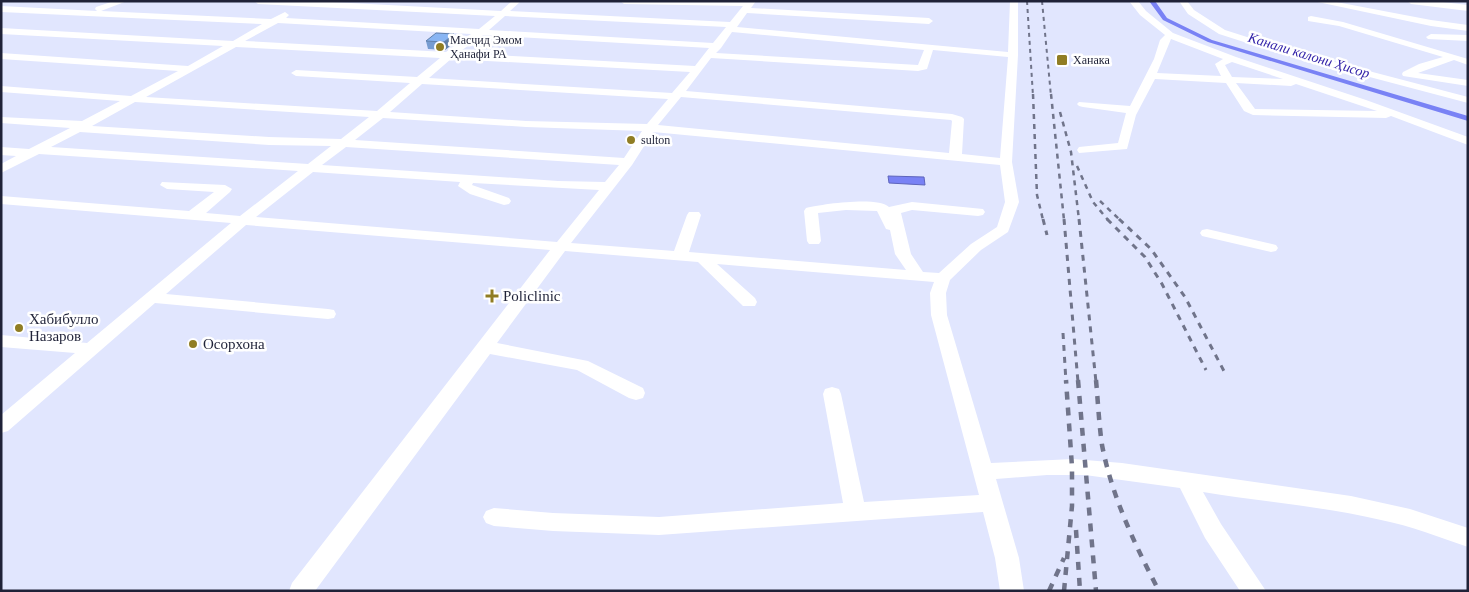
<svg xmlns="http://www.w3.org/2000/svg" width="1469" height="592" font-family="Georgia,serif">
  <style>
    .water { fill: #7982f5; stroke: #5e65bc }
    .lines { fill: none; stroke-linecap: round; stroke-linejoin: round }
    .canal { fill: #7982f5; fill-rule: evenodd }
    .minor { fill: #fff; fill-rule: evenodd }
    .rail-far3 { stroke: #70748a; stroke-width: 2; stroke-dasharray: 4 4; stroke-linecap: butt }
    .rail-far2 { stroke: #70748a; stroke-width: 2.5; stroke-dasharray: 5 5; stroke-linecap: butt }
    .rail-far1 { stroke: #70748a; stroke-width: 3; stroke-dasharray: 6 6; stroke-linecap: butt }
    .rail { stroke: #70748a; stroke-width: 4.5; stroke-dasharray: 8 8; stroke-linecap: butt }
    .wall { fill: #769cd1 }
    .shaded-wall { fill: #607faa }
    .building { fill: #89b5f3; stroke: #607faa }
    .poi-dot { fill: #907d24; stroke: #fff; stroke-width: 2 }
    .labels { text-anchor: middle; stroke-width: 5; stroke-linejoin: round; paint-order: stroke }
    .far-poi-label { font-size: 12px; fill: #1f2238; stroke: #fff; text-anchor: start }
    .far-water-label { font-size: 14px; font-style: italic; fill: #3424aa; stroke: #fff }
    .poi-label { font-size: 15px; fill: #1f2238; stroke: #fff; text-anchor: start }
  </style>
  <rect width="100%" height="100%" fill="#e1e6fe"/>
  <!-- water -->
  <polygon class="water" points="888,176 924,177 925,185 889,183"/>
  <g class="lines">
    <!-- canal -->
    <polygon class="canal" points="1149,1 1155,1 1167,18 1212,40 1468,116 1468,121 1208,42 1163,20"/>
    <!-- minor -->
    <g class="minor">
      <path d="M114,1H127L101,11L271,19L285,12L289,15L286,18L479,29L495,16L258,4L254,1H313L501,11L512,1H521L510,11L730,22L743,6L624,4L620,1H756L751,8L929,18L933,21L929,24L747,13L737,27L1008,52L1010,1H1018V55L1012,162L1019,202L1008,232L981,250L950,280L946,293L947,315L991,463L1073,459L1122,463L1351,496L1410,509L1468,528V547C1439,537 1411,526 1381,520C1322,506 1262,502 1203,492L1221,524L1266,591H1240L1205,538L1180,488L1085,475H1047L996,479L1019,558L1024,591H1000L995,558L983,512L659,535L553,531L494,526L486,523L483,517L486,511L494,508L553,513L659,517L843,503L823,394L825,389L832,387L839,389L841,394L864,502L979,495L931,315L930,293L934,282L717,264L755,298L757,302L755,306H743L698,262L565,251L497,343L588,361L643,388L645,393L643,398L636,400L629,398L577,370L490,354L315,591H289L292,583L550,250L246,225L166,294L328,309L334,310L336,314L334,318L328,319L155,303L8,431L1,433V415L75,353L1,347V335L87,343L231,223L1,204V196L189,211L214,192L167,189L160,185L162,182L225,185L232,189L230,192L206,213L240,216L298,171L39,154L1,173V164L16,156L1,155V147L29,149L70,128L1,123V117L82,121L120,101L1,92V86L131,96L178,71L1,59V53L188,66L223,46L1,34V28L233,41L262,24L1,12V6L97,11L95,9L96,7ZM505,16L726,27L713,43L489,30ZM278,23L471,34L446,52L245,41ZM732,32L924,50L918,65L716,53L721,48ZM483,35L709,48L695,66L458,53ZM236,47L440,58L417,77L296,70L291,73L296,76L410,83L377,111L146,97ZM933,50L1008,57L1000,158L962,154L964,119L962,117L952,114L686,91L711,58L918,71L927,69ZM451,59L690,72L672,93L429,78ZM422,84L668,99L647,124L526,121L390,112ZM681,97L951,120L952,121L949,153L658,125ZM135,102L369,117L341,139L269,137L92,126ZM383,118L526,127L642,131L624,158L355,140ZM80,132L269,145L331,146L308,164L51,147ZM653,132L1000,165L1005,202L997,227L971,244L939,273L923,272L911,254L901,213L912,210L978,216L983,215L985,212L983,209L912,202L889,207C879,196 821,204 806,208L804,211L807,241L809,244H819L821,241L818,213L846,210L877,211L886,229L890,230L895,254L906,270L689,252L701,215L699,212H689L687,215L674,251L571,243L632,165ZM346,147L619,165L605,182L558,181L322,165ZM313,172L460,182L458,186L470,194L504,205L509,204L511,201L509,198L472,185L473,183L599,190L557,242L256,217Z"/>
      <path d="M1129,1H1138L1146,11L1173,33L1236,57L1366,100L1468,137V145L1391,116L1386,118L1253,115L1244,111L1226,83L1155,79L1136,115L1127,149L1079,153L1077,150L1079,147L1118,143L1126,113L1083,107L1079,106L1077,104L1079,102L1130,106L1154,59L1160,40L1165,35L1140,15ZM1171,39L1223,59L1215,64L1221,76L1157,73ZM1232,62L1283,79L1232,77L1225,65ZM1236,83L1291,86L1296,84L1377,111L1255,109Z"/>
      <polygon points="1179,1 1187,1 1194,10 1225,30 1281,48 1468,97 1468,103 1275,52 1219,34 1188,14"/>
      <polygon points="1313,1 1331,1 1431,20 1468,25 1468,31 1431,26"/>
      <polygon points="1407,1 1434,1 1468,5 1468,11 1411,4"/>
      <polygon points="1311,16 1343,22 1468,59 1468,65 1454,60 1418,73 1468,80 1468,86 1403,76 1402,74 1403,72 1419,64 1443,57 1339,26 1308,21 1308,17"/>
      <polygon points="1431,34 1468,35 1468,41 1428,39 1426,37"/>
      <polygon points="1207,229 1276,245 1278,248 1276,251 1271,252 1202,236 1200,233 1202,230"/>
    </g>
    <!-- rail-far3 -->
    <g class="rail-far3">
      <polyline points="1027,1 1033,96"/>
      <polyline points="1042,1 1051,96"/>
    </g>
    <!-- rail-far2 -->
    <g class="rail-far2">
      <polyline points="1033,94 1037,195 1043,220"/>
      <polyline points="1051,94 1064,220"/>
      <polyline points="1060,112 1071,152 1079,220"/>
      <polyline points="1077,166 1093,202 1108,220"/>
      <polyline points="1100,201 1120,220"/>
    </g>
    <!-- rail-far1 -->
    <g class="rail-far1">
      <polyline points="1043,219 1047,235"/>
      <polyline points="1064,219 1078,382"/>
      <polyline points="1079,219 1096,382"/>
      <polyline points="1107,219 1145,257 1162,284 1206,370"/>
      <polyline points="1119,219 1151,249 1185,297 1225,373"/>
      <polyline points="1063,333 1066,382"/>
    </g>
    <!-- rail -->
    <g class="rail">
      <polyline points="1078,380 1096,591"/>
      <path d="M1096,380C1098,402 1099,424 1102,445C1112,497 1135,545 1159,591"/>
      <polyline points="1076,530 1080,591"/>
      <polyline points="1049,591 1064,558"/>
      <polyline points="1064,591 1072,506 1072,467 1066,380"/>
    </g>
  </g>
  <!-- wall -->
  <polygon class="wall" points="426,41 455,42 445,50 428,49"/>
  <!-- shaded-wall -->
  <polygon class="shaded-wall" points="454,34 455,42 445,50 444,42"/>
  <!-- building -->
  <polygon class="building" points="436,33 454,34 444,42 426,41"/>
  <!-- markers -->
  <g class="poi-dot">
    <circle cx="440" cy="47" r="5"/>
    <rect x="1056" y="54" width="12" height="12" rx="2.5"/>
    <circle cx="631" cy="140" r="5"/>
    <path d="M489.5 288.5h5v5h5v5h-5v5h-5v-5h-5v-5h5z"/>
    <circle cx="19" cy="328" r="5"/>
    <circle cx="193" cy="344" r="5"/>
  </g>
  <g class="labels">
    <!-- far-poi labels -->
    <g class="far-poi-label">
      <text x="450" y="44">Масҷид Эмом<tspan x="450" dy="14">Ҳанафи РА</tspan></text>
      <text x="1073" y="64">Ханака</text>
      <text x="641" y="144">sulton</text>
    </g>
    <!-- far-water labels -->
    <g class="far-water-label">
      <text transform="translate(1309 55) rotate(17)" y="5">Канали калони Ҳисор</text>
    </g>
    <!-- poi labels -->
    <g class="poi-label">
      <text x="503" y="301">Policlinic</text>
      <text x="29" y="324">Хабибулло<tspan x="29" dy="17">Назаров</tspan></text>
      <text x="203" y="349">Осорхона</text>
    </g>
  </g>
  <!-- border -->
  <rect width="1469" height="592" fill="none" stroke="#1f2238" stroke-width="5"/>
</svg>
